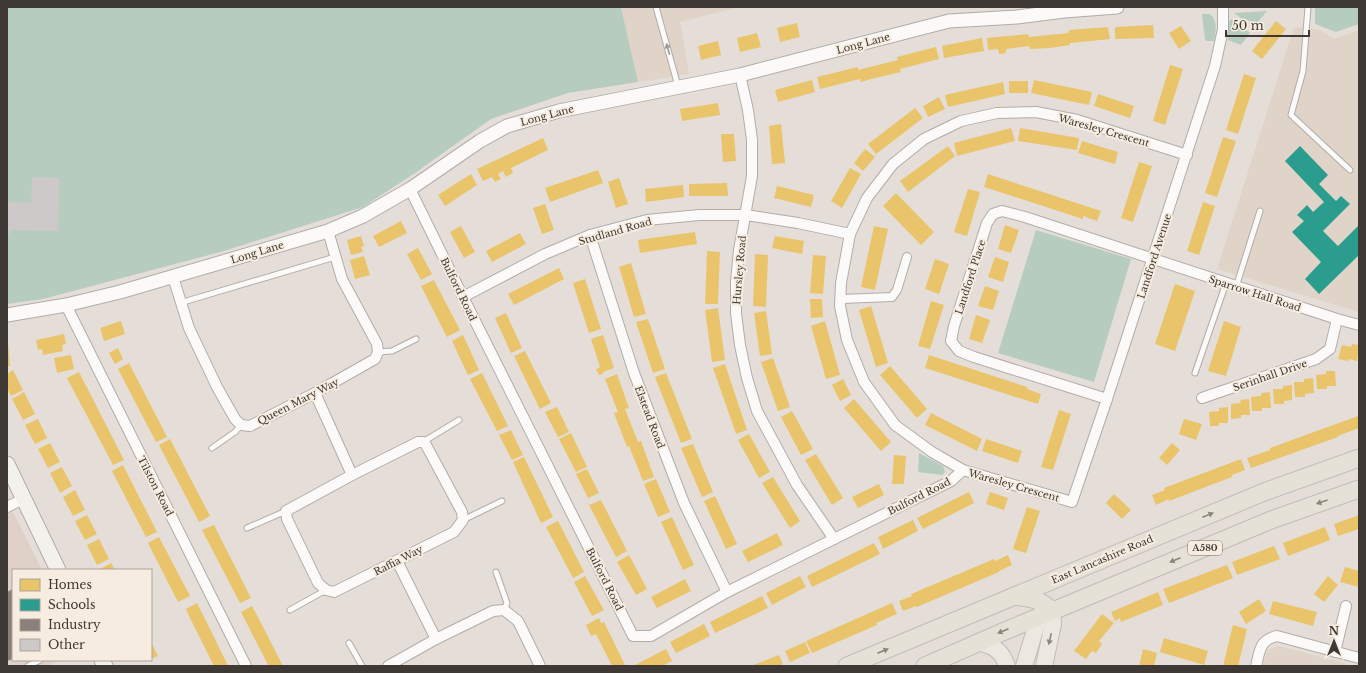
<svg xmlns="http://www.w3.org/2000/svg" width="1366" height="673" font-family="'Libre Baskerville',serif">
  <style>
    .industrial { fill: #e0d1c8 }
    .built { fill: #dfd4c7 }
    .green { fill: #b6ccbe }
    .homes { fill: #e9c46a }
    .schools { fill: #2a9d8f }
    .industry { fill: #8a817c }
    .building { fill: #cec9c9 }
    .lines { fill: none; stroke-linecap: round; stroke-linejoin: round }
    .service-casing { stroke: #b1aca8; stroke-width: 7 }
    .pedestrian-casing { stroke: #b1aca8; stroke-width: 10 }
    .minor-casing { stroke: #b1aca8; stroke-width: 12 }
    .tertiary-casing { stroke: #b1aca8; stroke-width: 15 }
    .secondary-casing { stroke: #b1aca8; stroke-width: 17 }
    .primary-casing { stroke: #c0bdb9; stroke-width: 18 }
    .trunk-casing { stroke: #c0bdb9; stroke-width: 19 }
    .service { stroke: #fbfaf9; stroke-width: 5 }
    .pedestrian { stroke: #fbfaf9; stroke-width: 8 }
    .minor { stroke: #fbfaf9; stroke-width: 10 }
    .tertiary { stroke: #fbfaf9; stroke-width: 13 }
    .secondary { stroke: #f3f1ec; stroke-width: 15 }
    .primary { stroke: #ece7df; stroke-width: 16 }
    .trunk { stroke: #e6e1d6; stroke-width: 17 }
    .oneway { fill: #9c9a96 }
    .oneway2 { fill: #8a857d }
    .oneway3 { fill: #8c8781 }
    .labels { text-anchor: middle; stroke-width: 4; stroke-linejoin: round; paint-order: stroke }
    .shield { fill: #f7ece0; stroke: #766f68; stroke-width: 1 }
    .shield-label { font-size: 9px; font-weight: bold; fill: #3e3934 }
    .street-label { font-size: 10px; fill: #3e3934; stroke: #f7ece0 }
  </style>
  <rect width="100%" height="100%" fill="#e5ded8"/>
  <!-- industrial -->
  <polygon class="industrial" points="7,500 42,570 13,570 13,660 60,660 48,666 7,666"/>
  <!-- built -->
  <g class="built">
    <polygon points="621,7 739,7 680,22 689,74 638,82"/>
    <polygon points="1294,27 1320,30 1334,39 1359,30 1359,312 1217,269"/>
    <polygon points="1279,646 1355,666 1263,666 1267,650"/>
  </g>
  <!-- green -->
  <g class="green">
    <polygon points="7,7 621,7 638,82 568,93 491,119 415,173 363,207 224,251 43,299 7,304"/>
    <polygon points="1323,7 1359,7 1359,24 1336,32 1315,24 1315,8"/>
    <polygon points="1267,11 1257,23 1241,18 1234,13"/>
    <path d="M1202,14H1210C1218,22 1216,30 1214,41H1207L1205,40Z"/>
    <polygon points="1231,19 1250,33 1241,45 1228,40 1229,22"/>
    <polygon points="1036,230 1131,259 1094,382 998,353"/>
    <polygon points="919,453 943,466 945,472 942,475 918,472"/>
  </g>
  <!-- homes -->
  <g class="homes">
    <polygon points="1276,21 1286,29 1262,59 1252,51"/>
    <polygon points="797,23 800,37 780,42 777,28"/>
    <polygon points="1153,25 1154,38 1115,39 1115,27"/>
    <polygon points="1181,26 1191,41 1179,49 1169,33"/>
    <polygon points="1108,27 1110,39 1070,43 1070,45 1050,48 1030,49 1029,46 1006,49 1006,53 999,54 998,49 988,50 987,38 1028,34 1029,37 1069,33 1069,30"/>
    <polygon points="757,33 761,47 740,52 737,38"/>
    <polygon points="982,38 984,51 944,58 942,46"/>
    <polygon points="718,41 721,55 701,60 698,46"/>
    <polygon points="936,47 939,59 900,69 901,72 871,79 861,82 860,79 820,89 817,77 858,67 858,70 898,60 897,57"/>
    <polygon points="1170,65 1183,69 1165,125 1153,121"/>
    <polygon points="1244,74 1256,78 1238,134 1226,130"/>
    <polygon points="812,80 815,92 778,102 775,90"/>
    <polygon points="1034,80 1092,92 1089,105 1031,93"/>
    <rect x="1009" y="81" width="19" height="12"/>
    <polygon points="1003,82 1005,94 948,107 945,95"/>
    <polygon points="1098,94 1134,106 1130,118 1094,106"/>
    <polygon points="939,97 945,109 928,117 923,106"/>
    <polygon points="718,103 720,115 682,121 680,109"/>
    <polygon points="915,108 923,118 876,154 868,144"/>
    <polygon points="781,124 785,163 772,164 769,126"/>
    <polygon points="1011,128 1015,141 957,156 954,143"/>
    <polygon points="1020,128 1079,138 1077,150 1018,141"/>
    <polygon points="721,134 734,134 736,161 723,162"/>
    <polygon points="1223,137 1236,141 1217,197 1205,193"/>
    <polygon points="543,138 548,150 511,168 513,173 506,177 503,171 498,174 501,179 495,182 492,177 483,181 477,169"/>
    <polygon points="1082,141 1118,152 1115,164 1078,153"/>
    <polygon points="948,146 955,156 908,192 900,181"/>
    <polygon points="865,149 875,157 863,171 854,163"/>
    <polygon points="1139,162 1152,166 1133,222 1121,218"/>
    <polygon points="850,168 861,174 842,208 831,201"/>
    <polygon points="598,170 603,183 550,202 545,188"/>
    <polygon points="471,174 477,185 445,206 438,195"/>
    <polygon points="988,174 1101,211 1097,221 1083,216 1083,219 984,187"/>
    <polygon points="619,178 628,204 616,208 608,182"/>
    <polygon points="727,183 728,196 689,196 689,184"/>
    <polygon points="683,185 684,197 646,202 645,189"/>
    <polygon points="777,186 814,195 811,207 774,198"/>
    <polygon points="968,189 980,192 967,236 954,232"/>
    <polygon points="896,193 934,232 921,245 883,206"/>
    <polygon points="1203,202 1215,206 1199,255 1187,251"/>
    <polygon points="545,204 554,230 542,234 533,208"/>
    <polygon points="401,221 407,233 379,247 373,236"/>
    <polygon points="1005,225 1019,230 1011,253 998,249"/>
    <polygon points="461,226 475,252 464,258 450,232"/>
    <polygon points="874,226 888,229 875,290 861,287"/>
    <polygon points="695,232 697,244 640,253 638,240"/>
    <polygon points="520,233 526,244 492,262 486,251"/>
    <polygon points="361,236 364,246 361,247 363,252 351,255 347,240"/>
    <polygon points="775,236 804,241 802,254 772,248"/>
    <polygon points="418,248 432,274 421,280 407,254"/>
    <polygon points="707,251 720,252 718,304 705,304"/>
    <polygon points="755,254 768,255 766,307 753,306"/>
    <polygon points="813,255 826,256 823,294 810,293"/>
    <polygon points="364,256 370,275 355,279 350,260"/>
    <polygon points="995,257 1009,262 1003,282 988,277"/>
    <polygon points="935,259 949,264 939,294 925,289"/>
    <polygon points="631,263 646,314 634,317 619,267"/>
    <polygon points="559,268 564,279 514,305 508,294"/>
    <polygon points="585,279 601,329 589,333 573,283"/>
    <polygon points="434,280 460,330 447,337 421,286"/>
    <polygon points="1175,284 1195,291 1175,351 1155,344"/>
    <polygon points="985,286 999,291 993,310 978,306"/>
    <polygon points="810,299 822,299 823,317 811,318"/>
    <polygon points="931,301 944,305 930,349 918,346"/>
    <polygon points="871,306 888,363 876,367 859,310"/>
    <polygon points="718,308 725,360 712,362 705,310"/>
    <polygon points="766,311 772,354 760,356 754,313"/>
    <polygon points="506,313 522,348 511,353 495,318"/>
    <polygon points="976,315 990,320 982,343 969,339"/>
    <polygon points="648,319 665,369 653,373 636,322"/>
    <polygon points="121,321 125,334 104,341 100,328"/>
    <polygon points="825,321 840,375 826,379 811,326"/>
    <polygon points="1224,321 1241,327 1226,376 1208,371"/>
    <polygon points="64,334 66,344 62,345 63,351 43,355 42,349 38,350 36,340"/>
    <polygon points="463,335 479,370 468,375 452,341"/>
    <polygon points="603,335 614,368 603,372 603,374 599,375 596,369 600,367 591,339"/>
    <polygon points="7,342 8,342 10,366 7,366"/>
    <polygon points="1352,344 1359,345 1357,361 1349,359 1348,361 1338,359 1342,345 1351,347"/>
    <polygon points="118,348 123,359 115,364 109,353"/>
    <polygon points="525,351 551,403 540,409 514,356"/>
    <polygon points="71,355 74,369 57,373 54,358"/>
    <polygon points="929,355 1027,387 1027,389 1041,394 1038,404 925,368"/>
    <polygon points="773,358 790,407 778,411 761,362"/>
    <polygon points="129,363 167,437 156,442 118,369"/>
    <polygon points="725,364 747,430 736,434 713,368"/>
    <polygon points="890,366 927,409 917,418 880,375"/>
    <polygon points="13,370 23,390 11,396 7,388 7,374"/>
    <polygon points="1326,371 1335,371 1336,386 1327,386 1327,389 1317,389 1316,375 1326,374"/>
    <polygon points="79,372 124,460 113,465 67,378"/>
    <polygon points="482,373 508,426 497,431 470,379"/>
    <polygon points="666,373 692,439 681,443 655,377"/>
    <polygon points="617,374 629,408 625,409 638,442 641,441 654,477 643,481 629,446 627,447 614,413 618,412 605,379"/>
    <polygon points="1313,378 1314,393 1305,394 1305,397 1295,397 1294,382 1304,382 1304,379"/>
    <polygon points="843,379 851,395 840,401 832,385"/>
    <polygon points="1292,385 1292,400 1284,401 1284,404 1274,404 1273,389 1283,389 1283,386"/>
    <polygon points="24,392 35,414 23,420 12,399"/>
    <polygon points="1270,392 1271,408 1262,408 1262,411 1252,411 1251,397 1261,396 1261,393"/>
    <polygon points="854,399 891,442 881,451 844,408"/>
    <polygon points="1249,399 1250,415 1241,415 1241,418 1231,419 1231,404 1241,403 1240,400"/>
    <polygon points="557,407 569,432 558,437 545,412"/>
    <polygon points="1228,407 1228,423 1219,423 1219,426 1210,426 1209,412 1219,411 1219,408"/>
    <polygon points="1059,410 1071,414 1053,470 1041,467"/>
    <polygon points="792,411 813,449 801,455 781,417"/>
    <polygon points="931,413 982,439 977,451 925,425"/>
    <polygon points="1358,416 1359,428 1338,436 1338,437 1251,468 1247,458 1270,450 1270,448"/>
    <polygon points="38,419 47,438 35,444 25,425"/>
    <polygon points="1184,419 1202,424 1196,440 1179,434"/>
    <polygon points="511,430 523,455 512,460 499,435"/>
    <polygon points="571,433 587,467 576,472 559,439"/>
    <polygon points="749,434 770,472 759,478 738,440"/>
    <polygon points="170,439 210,516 199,522 159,445"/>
    <polygon points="986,439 1022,451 1018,463 982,451"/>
    <polygon points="50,443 60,462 48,468 38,449"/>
    <polygon points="1172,443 1180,450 1167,465 1159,458"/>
    <polygon points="693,444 713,492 702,497 681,448"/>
    <polygon points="816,454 843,498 832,505 805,460"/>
    <polygon points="894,455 906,456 904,484 892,484"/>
    <polygon points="524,457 553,517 541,523 513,462"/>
    <polygon points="1241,459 1245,470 1232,475 1232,477 1169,501 1169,499 1156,505 1152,495 1165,490 1164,488"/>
    <polygon points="123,465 157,532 146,537 112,471"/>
    <polygon points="62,467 72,486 60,493 50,473"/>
    <polygon points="587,469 599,493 588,498 576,474"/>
    <polygon points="773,477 800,521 790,528 762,483"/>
    <polygon points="656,479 670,512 658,517 644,484"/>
    <polygon points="879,484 884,495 858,508 852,497"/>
    <polygon points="75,490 85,510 73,516 63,497"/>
    <polygon points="969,492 974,503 923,529 917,518"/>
    <polygon points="990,492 1008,498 1004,510 986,504"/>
    <polygon points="1114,494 1131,510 1122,519 1106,503"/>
    <polygon points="715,496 737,544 726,549 704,501"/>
    <polygon points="601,500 627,551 616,557 589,505"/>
    <polygon points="1027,507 1040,511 1026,553 1013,549"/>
    <polygon points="87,515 97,534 85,540 75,521"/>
    <polygon points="1359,515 1359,529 1338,536 1334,524"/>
    <polygon points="672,517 694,565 683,570 661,522"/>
    <polygon points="913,520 918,531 883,549 878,537"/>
    <polygon points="558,521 584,572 573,578 546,527"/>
    <polygon points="214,525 251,598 240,603 202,530"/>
    <polygon points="1325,527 1330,540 1288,556 1283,543"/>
    <polygon points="777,533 783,545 748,562 742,551"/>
    <polygon points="159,537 190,596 178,602 148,543"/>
    <polygon points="99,539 109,559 97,565 87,545"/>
    <polygon points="874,543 880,554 812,587 807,576"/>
    <polygon points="1274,546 1280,559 1237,575 1232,562"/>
    <polygon points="629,555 647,589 636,595 617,562"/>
    <polygon points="1008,555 1012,565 999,571 999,572 917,607 916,606 903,611 899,601 912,596 911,594 994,559 995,561"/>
    <polygon points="111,563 115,570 98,570"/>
    <polygon points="1227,565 1233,578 1169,603 1163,589"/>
    <polygon points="1345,567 1359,571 1359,587 1340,582"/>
    <polygon points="585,576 604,610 592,616 574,582"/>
    <polygon points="800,576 806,587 772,605 766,593"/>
    <polygon points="1328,576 1338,585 1324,602 1314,594"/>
    <polygon points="685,579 691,591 657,608 651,597"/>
    <polygon points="1158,592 1163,605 1121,622 1120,618 1115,621 1111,612"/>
    <polygon points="762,596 768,608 715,633 710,622"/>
    <polygon points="1259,599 1266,611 1246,624 1239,612"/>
    <polygon points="1273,601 1317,612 1313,626 1269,614"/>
    <polygon points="197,603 212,633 228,666 214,666 189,616 186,609"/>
    <polygon points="892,603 897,614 876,623 877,625 812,653 806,641"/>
    <polygon points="252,606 260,621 283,666 269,666 267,663 241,612"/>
    <polygon points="1102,614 1114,623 1099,641 1102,644 1096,653 1092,651 1086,659 1074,651"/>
    <polygon points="599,618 601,623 604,622 625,665 612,666 596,634 591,636 586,625"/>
    <polygon points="704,624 710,636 676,653 670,642"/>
    <polygon points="1233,625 1247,629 1242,650 1238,666 1223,666"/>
    <polygon points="1164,638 1208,651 1204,665 1160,652"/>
    <polygon points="151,642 158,656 151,659"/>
    <polygon points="805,642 810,653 790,662 785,651"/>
    <polygon points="666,649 672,661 662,666 633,666"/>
    <polygon points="1143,649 1157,653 1154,666 1139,666"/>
    <polygon points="779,655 783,664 778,666 751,666"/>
  </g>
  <!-- schools -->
  <polygon class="schools" points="1300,146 1328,175 1319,184 1336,201 1341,196 1350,204 1323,231 1338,246 1359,225 1359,255 1319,294 1305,279 1321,262 1292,232 1304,221 1297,215 1307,205 1313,212 1324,202 1285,161"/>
  <!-- industry -->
  <polygon class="industry" points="13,589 13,659 7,661 7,592"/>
  <!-- building -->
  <polygon class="building" points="32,177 59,178 58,231 10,230 10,234 7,234 7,202 31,203"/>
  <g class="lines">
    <defs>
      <g id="service">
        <polyline points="656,7 678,86"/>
        <polyline points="1308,7 1303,71 1291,115 1350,170"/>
        <polyline points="1236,287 1260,211"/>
        <polyline points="180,303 335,257"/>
        <polyline points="378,352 392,351 416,339"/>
        <polyline points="1195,373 1226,283"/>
        <polyline points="423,442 459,420"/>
        <polyline points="212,448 235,432 241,425"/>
        <polyline points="463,520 502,501"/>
        <polyline points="247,528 286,511"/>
        <polyline points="496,572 507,603 504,610"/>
        <polyline points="290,610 326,590"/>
        <polyline points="349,643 362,666"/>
        <polyline points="28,666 40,660"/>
      </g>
      <polyline id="pedestrian" points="841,299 892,297 897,290 907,257"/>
      <g id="minor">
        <polyline points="740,75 748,110 752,140 752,176 739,250 736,282 736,313 740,345 747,378 757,411 797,485 834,539"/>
        <polyline points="1187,155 1077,120 1036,112 997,113 961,121 924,139 893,164 867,198 850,234 841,283 840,306 847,340 864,382 895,425 932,452 963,470 1072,502 1107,399 1215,66 1223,29 1223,7"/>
        <polyline points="410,189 463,297 633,636 651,636 727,592 951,481 963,470"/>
        <polyline points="590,235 634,373 684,503 727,592"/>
        <polyline points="173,277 189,328 217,387 235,419 241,425 250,426 315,393 375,359 378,352 377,344 342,279 328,231"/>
        <polyline points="463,297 545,254 590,235 647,220 699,215 746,215 798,223 850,234"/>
        <polyline points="66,305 246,666"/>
        <polyline points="315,393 352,475"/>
        <polyline points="1202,398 1316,359 1330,349 1337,319"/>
        <polyline points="1107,399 974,357 959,351 951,341 954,326 987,223 993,214 1002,211 1025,217 1337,319 1359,325"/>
        <polygon points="418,442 423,442 426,445 462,512 463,520 454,532 334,592 326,590 318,583 287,519 286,511 352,475"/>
        <polyline points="7,507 23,499"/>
        <polyline points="397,561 436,639"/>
        <polyline points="1335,652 1346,606"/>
        <polyline points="388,666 436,639 493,611 504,610 518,621 540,666"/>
        <path d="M1256,666C1260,651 1259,640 1277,636L1359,658"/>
      </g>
      <polyline id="tertiary" points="7,315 66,305 120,292 328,231 363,216 410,189 480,141 507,126 559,111 740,75 949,21 1017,17 1064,11 1117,7"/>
      <g id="secondary">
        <polyline points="7,464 58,570"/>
        <polyline points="102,660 105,666"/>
      </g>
      <g id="primary">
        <path d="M979,642C994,646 1002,651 1007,666"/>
        <polyline points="1024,666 1039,617"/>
        <polyline points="1044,666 1053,624 1052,611"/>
      </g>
      <g id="trunk">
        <path d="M1014,596C1031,598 1040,599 1052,611"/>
        <polyline points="847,666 1264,492 1359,458"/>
        <polyline points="925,666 1005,631 1271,520 1359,489"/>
      </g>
    </defs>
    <!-- service casing -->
    <use href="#service" class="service-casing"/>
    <!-- pedestrian casing -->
    <use href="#pedestrian" class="pedestrian-casing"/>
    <!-- minor casing -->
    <use href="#minor" class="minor-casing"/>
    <!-- tertiary casing -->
    <use href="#tertiary" class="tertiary-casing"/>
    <!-- secondary casing -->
    <use href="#secondary" class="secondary-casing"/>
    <!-- primary casing -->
    <use href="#primary" class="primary-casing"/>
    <!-- trunk casing -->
    <use href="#trunk" class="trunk-casing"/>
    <!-- service -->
    <use href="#service" class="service"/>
    <!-- pedestrian -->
    <use href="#pedestrian" class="pedestrian"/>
    <!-- minor -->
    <use href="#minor" class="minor"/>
    <!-- tertiary -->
    <use href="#tertiary" class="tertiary"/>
    <!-- secondary -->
    <use href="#secondary" class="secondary"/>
    <!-- primary -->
    <use href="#primary" class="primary"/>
    <!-- trunk -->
    <use href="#trunk" class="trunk"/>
  </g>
  <!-- one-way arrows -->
  <defs><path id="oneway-solid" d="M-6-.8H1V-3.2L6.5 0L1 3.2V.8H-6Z"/></defs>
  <use class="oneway" href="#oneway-solid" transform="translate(668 49) rotate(-106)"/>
  <g class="oneway2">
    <use href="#oneway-solid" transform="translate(1322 502) rotate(161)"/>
    <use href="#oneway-solid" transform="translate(1208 515) rotate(-22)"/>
    <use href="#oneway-solid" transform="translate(1175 560) rotate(157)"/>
    <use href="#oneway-solid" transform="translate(1003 631) rotate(157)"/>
    <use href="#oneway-solid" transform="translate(883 651) rotate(-23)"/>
  </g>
  <use class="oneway3" href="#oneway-solid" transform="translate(1050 639) rotate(102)"/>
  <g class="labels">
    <!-- shield labels -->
    <rect class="shield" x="1188" y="541" width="34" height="14" rx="3"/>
    <g class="shield-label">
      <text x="1205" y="551">A580</text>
    </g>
    <!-- street labels -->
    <g class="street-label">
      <text transform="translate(863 43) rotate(-15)" y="4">Long Lane</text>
      <text transform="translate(547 115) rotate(-15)" y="4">Long Lane</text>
      <text transform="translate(1104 130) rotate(16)" y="4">Waresley Crescent</text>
      <text transform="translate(615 231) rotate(-16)" y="4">Studland Road</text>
      <text transform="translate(257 252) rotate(-17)" y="4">Long Lane</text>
      <text transform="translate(1154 256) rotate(-72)" y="4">Landford Avenue</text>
      <text transform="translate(739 270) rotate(-85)" y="4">Hursley Road</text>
      <text transform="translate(970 277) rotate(-72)" y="4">Landford Place</text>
      <text transform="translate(459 289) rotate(64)" y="4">Bulford Road</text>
      <text transform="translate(1255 293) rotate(18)" y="4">Sparrow Hall Road</text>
      <text transform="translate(1270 375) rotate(-19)" y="4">Serinhall Drive</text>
      <text transform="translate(298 401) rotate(-27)" y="4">Queen Mary Way</text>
      <text transform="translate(650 417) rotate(69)" y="4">Elstead Road</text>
      <text transform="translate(1014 485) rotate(16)" y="4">Waresley Crescent</text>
      <text transform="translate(156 486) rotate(63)" y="4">Tilston Road</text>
      <text transform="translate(919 496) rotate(-27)" y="4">Bulford Road</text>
      <text transform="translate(1102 559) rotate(-23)" y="4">East Lancashire Road</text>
      <text transform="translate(398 560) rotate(-27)" y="4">Raffia Way</text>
      <text transform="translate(605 579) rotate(63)" y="4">Bulford Road</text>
    </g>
  </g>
  <!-- border -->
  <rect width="1366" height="673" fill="none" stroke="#3e3934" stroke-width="16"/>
  <!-- legend -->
  <rect x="12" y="569" width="140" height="92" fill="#f7ece0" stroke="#ada49b"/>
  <rect x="20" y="579" width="20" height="12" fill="#e9c46a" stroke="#ada49b"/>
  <text x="48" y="589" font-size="12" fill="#3e3934">Homes</text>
  <rect x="20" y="599" width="20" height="12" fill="#2a9d8f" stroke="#ada49b"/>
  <text x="48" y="609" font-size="12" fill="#3e3934">Schools</text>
  <rect x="20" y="619" width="20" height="12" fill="#8a817c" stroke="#ada49b"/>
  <text x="48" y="629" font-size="12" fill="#3e3934">Industry</text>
  <rect x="20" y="639" width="20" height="12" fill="#cec9c9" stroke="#ada49b"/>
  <text x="48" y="649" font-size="12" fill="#3e3934">Other</text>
  <!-- north arrow -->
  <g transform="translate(1334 641)" stroke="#f7ece0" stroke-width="3" paint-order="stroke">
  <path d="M0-3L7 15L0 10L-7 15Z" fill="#3e3934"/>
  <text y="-6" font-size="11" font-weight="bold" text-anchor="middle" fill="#3e3934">N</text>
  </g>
  <!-- scale -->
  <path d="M1226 30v6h83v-6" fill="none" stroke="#3e3934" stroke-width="2"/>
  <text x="1232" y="30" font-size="12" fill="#3e3934" stroke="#f7ece0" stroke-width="3" paint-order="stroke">50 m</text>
</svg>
